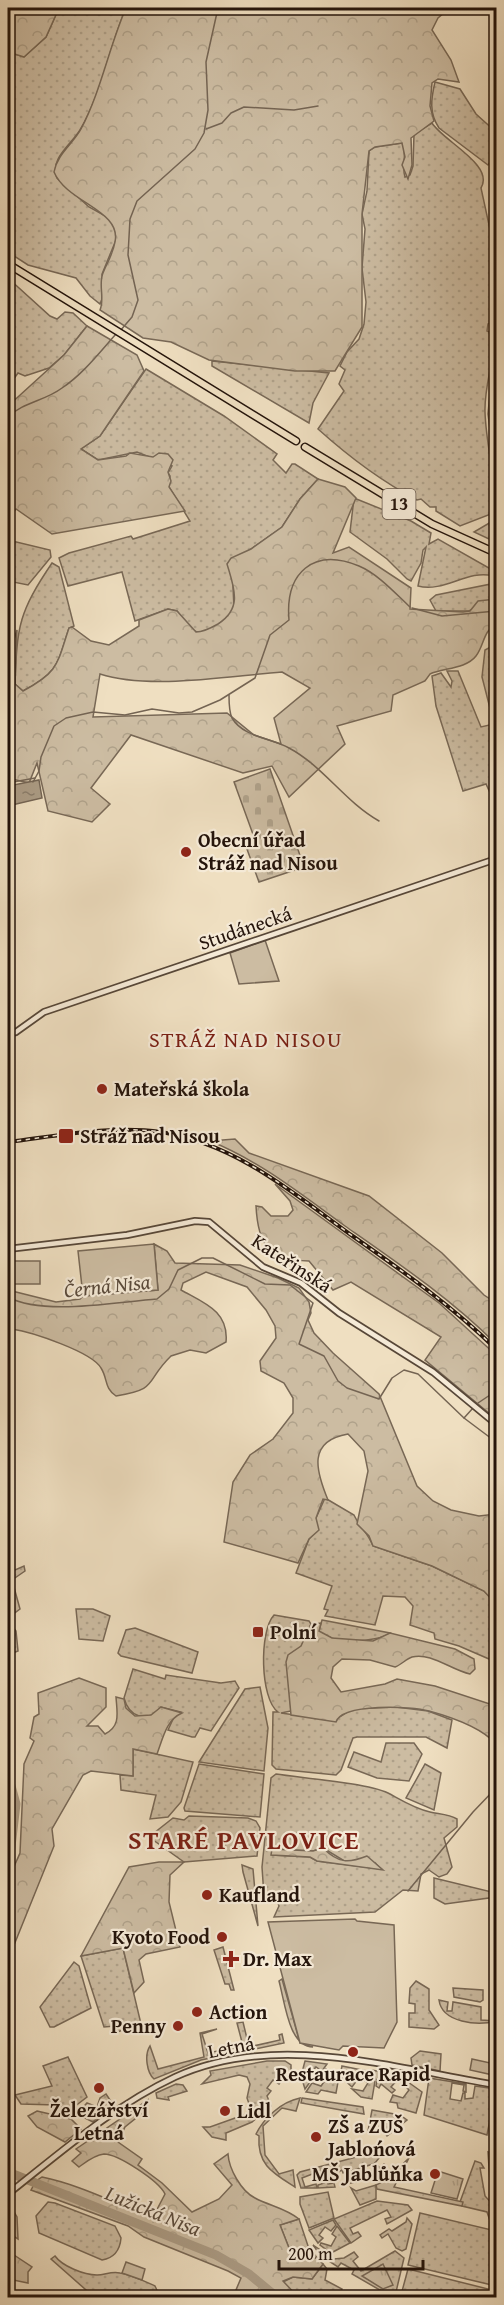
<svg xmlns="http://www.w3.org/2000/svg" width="504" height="2305" font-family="'Gentium Book Plus',serif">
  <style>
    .grass { fill: url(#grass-dots); stroke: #786856; stroke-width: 1.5; fill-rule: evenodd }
    .forest { fill: url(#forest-crowns); stroke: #786856; stroke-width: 1.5; fill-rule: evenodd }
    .cemetery { fill: url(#cemetery-stones); stroke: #786856; stroke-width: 1.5 }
    .park { fill: url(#park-tufts); stroke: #786856; stroke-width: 1.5 }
    .pitch { fill: #ccbca2; stroke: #786856; stroke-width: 1.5 }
    .water { fill: url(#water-ripples); stroke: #746453; stroke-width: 1.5 }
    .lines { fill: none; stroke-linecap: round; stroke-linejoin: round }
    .stream { stroke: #746453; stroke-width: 1.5 }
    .river { stroke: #aa9a83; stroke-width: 9 }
    .tertiary-casing { stroke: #574738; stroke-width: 8 }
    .primary-casing { stroke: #24140b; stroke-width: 9 }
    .tertiary { stroke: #f5ead7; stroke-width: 4.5 }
    .primary { stroke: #efdfc1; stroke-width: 6 }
    .rail-casing { stroke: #24140b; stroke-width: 4 }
    .rail { stroke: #f5ead7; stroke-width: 1.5; stroke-dasharray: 4.5; stroke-linecap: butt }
    .poi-dot { fill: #8f2418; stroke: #f5ead7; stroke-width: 2 }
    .labels { text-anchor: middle; stroke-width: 4.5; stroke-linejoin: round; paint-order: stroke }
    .shield { fill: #f5ead7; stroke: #635448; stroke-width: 1.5 }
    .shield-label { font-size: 18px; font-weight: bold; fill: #24140b }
    .poi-label { font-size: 20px; font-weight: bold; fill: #24140b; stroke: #f5ead7; text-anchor: start }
    .street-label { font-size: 20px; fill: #24140b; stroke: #f5ead7 }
    .water-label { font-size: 21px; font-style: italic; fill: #5a4a3b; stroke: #f5ead7 }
    .quarter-label { font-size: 22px; letter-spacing: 1.5px; fill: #7a1f14; stroke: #f5ead7 }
    .district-label { font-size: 26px; font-weight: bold; letter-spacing: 1.5px; fill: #7a1f14; stroke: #f5ead7 }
  </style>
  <defs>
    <pattern id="grass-dots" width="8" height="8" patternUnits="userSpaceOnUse" patternTransform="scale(1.5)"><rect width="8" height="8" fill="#ccbca2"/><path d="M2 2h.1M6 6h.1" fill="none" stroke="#afa18a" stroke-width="1.8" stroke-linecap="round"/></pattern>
    <pattern id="forest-crowns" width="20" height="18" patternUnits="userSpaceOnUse" patternTransform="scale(1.5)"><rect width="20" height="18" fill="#ccbca2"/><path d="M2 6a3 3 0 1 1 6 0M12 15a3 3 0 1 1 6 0" fill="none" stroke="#afa18a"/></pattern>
    <pattern id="cemetery-stones" width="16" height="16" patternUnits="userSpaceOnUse" patternTransform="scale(1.5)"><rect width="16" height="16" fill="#ccbca2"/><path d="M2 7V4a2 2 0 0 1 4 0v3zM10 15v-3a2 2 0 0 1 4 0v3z" fill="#afa18a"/></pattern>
    <pattern id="park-tufts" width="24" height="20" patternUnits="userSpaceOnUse" patternTransform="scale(1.5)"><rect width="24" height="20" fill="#ccbca2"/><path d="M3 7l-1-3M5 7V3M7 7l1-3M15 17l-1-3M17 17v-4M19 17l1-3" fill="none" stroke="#afa18a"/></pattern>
    <pattern id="water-ripples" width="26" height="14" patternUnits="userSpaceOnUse" patternTransform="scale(1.5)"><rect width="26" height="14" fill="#aa9a83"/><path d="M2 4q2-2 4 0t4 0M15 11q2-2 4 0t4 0" fill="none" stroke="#8a7c69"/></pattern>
  </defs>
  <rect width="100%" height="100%" fill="#efdfc1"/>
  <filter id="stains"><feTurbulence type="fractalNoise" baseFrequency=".00333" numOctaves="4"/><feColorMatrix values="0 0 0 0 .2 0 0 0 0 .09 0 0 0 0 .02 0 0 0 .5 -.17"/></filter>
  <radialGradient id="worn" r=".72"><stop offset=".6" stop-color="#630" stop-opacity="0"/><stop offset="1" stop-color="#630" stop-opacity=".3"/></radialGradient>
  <!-- grass -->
  <g class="grass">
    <path d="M59,8H126C109,47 102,93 80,130C71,145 49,159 57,178L89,207L109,218L115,227L116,240L102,274L104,294L100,304L90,296L76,278L28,265L8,252V52L24,57L46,37Z"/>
    <path d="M435,82L460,89L476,114L496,132V160L493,158L488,165L439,128C429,113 431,99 435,82Z"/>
    <path d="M432,123C443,141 495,165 481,188L494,248V320L488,324L487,331L494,334C495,360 484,385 485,412C486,446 496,478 496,512L460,526L436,511V507H430L421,499L417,500C381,481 348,456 318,429L344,391L339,384L345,370L340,366L347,352L359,339L364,324L366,302L362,268L365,229L362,214L367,191L369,151L375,147L402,143C408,154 401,165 405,177L410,175L413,166L414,134Z"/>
    <polygon points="8,278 50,316 57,319 65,312 73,313 87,326 64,355 49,368 25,376 18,373 8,387"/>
    <polygon points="212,361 329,373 313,403 309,423 212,366"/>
    <path d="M146,369L224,416L277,454L273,460L286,473L292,464H295L318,479L300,499L282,527L251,549L233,586L234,609C227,618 206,639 193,630C186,626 182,617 177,611L168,609L135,621L122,572L68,586L59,558L69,553L131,536L133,539L190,521L169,487L170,476L168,473L172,466L137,452L98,460L81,449L100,436Z"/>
    <path d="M354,498L411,521L431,533L429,544L438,539L496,572L493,576C468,569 444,593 418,586L426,547L423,550L421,563L411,581L407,579L387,559L350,532Z"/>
    <polygon points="496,519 496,538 489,539 474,532"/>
    <polygon points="8,540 50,550 51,557 28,585 8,581"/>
    <path d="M52,563L59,567L74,626L69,628C57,664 59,672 23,691L15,684C17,625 19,612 52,563Z"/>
    <polygon points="496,583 496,599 492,598 469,611 436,611 430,600 436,595"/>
    <polygon points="496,644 496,806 486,784 463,791 436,706 432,676 441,673 451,687 452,681 447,671 458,671 481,727 494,724 482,677 485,650"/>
    <path d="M325,1498L354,1515C359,1526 368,1533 373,1546L432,1566L484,1591L496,1604V1662L459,1646L435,1639L434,1633L410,1625L413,1606L405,1597L383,1596L375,1625L325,1616L328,1610L324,1609L332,1586L296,1573L309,1539L316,1531V1518Z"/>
    <polygon points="24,1566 25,1571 12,1580 20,1609 8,1618 8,1573"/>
    <polygon points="76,1609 93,1609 110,1616 103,1641 79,1639"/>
    <path d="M274,1615L309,1621L311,1624L289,1675L291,1711L281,1713L323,1719L338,1718L352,1709L396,1707L428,1711L452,1720L447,1748L426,1737H357L353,1738L341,1770L336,1775L276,1769L272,1765L273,1712H278C260,1699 259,1631 274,1615Z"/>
    <path d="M322,1620L390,1633C377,1643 329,1644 319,1631Z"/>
    <polygon points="10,1623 16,1631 18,1651 8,1655 8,1624"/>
    <polygon points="135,1628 198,1652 192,1673 121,1656 118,1653 126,1630"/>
    <path d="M133,1669L165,1679L166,1675L221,1683L235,1681L239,1688L211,1731L200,1728L195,1737H192L168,1730L174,1717L181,1712L161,1707C147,1724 129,1717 124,1698Z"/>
    <polygon points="260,1687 268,1728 264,1771 199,1762 245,1689"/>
    <polygon points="386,1743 414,1743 422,1754 409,1781 377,1778 348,1767 354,1752 381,1762"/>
    <polygon points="133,1749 193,1762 181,1802 168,1817 150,1819 156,1795 121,1790 120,1775 133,1776"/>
    <polygon points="199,1764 264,1774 260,1817 185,1811 184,1808"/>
    <polygon points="425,1764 441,1773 434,1810 406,1798"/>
    <path d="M276,1774C302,1778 367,1783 388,1793C401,1800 415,1809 430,1812C438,1814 449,1814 457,1819V1827L444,1838L452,1867L447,1874L439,1877L429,1870L421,1874L418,1891L403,1890L375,1912L274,1917L279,1906L276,1898L264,1896L262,1867L271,1778ZM323,1848L346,1862L375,1863L381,1869L317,1861L310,1857L272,1855V1849L313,1851Z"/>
    <polygon points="189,1816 248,1818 256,1821 260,1828 257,1856 184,1862 149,1837 173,1818 184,1820"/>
    <polygon points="242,1865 253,1869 258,1926 243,1872"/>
    <polygon points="434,1878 496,1893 496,1897 445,1904 434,1898"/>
    <polygon points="223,1947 234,1990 231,1990 229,1984 225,1984 214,1950"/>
    <polygon points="123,1948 141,2024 117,2032 115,2026 104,2027 81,1956"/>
    <polygon points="74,1962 79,1966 91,2008 54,2027 50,2027 40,2007"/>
    <path d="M282,1979L300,2043L313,2047C289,2047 285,2003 279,1981Z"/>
    <polygon points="416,1981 429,1989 429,2010 439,2025 434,2029 409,2027 409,2013 415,2013 415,2004 409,2003 410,1988"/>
    <polygon points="453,1988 483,1990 483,2000 480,2002 454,1997"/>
    <path d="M439,2000L448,2002L447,2011H452L453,2002L481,2007V2020L496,2021C478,2026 442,2023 439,2000Z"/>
    <path d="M243,2022L249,2047L280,2040L279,2035L282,2034L284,2043L201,2060L154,2079C147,2073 144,2055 150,2046L158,2069L204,2057L200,2033L217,2029L202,2034L208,2053L243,2046L237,2023Z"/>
    <polygon points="420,2051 441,2054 440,2071 412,2065 411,2058"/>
    <polygon points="68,2057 87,2097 70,2110 56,2105 21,2104 15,2095 52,2086 43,2066"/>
    <polygon points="267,2061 285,2061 291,2065 291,2075 284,2077 279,2084 273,2080 267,2088 271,2091 267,2096 271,2106 252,2122 226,2133 226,2140 212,2137 203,2127 210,2127 252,2112 247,2098 250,2084 247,2077 239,2075 202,2084 211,2075 210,2071"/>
    <polygon points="305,2061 327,2064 322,2071 316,2067 309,2075 313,2078 305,2089 301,2076"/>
    <polygon points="342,2066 367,2071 364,2076 357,2072 351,2080 355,2083 352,2087 340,2076"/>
    <polygon points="326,2069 335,2076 333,2079 338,2082 336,2093 321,2090 318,2094 306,2092 312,2083 321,2086 327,2078 323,2075"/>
    <polygon points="371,2070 407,2076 407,2077 403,2083 398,2079 391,2087 395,2090 392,2093 381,2084 379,2088 376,2086 377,2080 368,2074"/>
    <polygon points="367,2075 375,2081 372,2099 361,2097 352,2089 363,2091 368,2083 364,2080"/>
    <polygon points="429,2078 466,2084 466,2092 463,2091 464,2085 452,2083 450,2099 461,2101 463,2093 465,2093 465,2099 473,2098 475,2086 496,2089 487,2135 424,2115"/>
    <polygon points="408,2082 422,2092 416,2113 398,2108 397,2103 390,2102 393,2095 403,2098 409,2090 405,2086"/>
    <polygon points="176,2084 183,2085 187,2091 168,2097 169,2100 157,2098 156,2093"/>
    <polygon points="106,2094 112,2103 93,2122 77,2114 87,2103 97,2107 100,2098"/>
    <path d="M300,2098L296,2111L282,2108L263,2126L265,2155L279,2174L293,2170L295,2187C273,2173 257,2165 259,2136L256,2134C264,2118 281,2102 300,2098Z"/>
    <polygon points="302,2098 363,2107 364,2114 301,2103"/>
    <polygon points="372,2110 400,2115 407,2120 387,2136 382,2128 368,2131"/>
    <polygon points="375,2152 379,2158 375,2163 380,2168 384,2164 387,2167 371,2177 370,2172 375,2170 373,2164 351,2171 352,2177 359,2176 360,2181 346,2184 345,2180 351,2178 349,2172 343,2173 342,2170 326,2178 328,2184 334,2183 335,2187 318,2188 318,2185 324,2183 320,2171 302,2178 305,2187 316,2184 317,2188 301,2188 297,2175 300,2172"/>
    <polygon points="488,2152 496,2156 496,2199 490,2183"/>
    <polygon points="475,2161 481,2163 484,2168 480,2168 485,2196 495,2207 489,2218 487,2212 462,2206 460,2202"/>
    <polygon points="376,2185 376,2199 360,2205 351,2188 356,2191"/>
    <polygon points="328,2192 334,2218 309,2228 300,2204 300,2197"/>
    <polygon points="377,2201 408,2205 412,2210 387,2224 385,2219 391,2217 387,2210 350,2228 353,2234 358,2232 361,2236 351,2243 334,2219"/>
    <path d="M48,2202L55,2203L115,2226L121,2238C120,2250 114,2258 102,2260L39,2233L36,2216Z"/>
    <polygon points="420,2213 496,2231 496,2286 408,2265"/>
    <polygon points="407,2218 412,2224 406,2249 402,2251 396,2248 388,2234 382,2238 380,2235 389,2229 392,2231 406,2222"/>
    <polygon points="299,2219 308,2246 318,2259 289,2248 280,2225"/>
    <polygon points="333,2220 336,2225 331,2231 325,2227 319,2235 323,2238 318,2243 309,2230"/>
    <polygon points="337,2226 350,2243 331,2253 320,2245 321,2243 331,2246 336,2237 332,2234"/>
    <polygon points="313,2245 334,2259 344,2258 354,2252 358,2257 353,2261 361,2271 395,2251 404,2258 396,2292 385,2293 352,2274 354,2270 341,2263 338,2267 321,2256"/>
    <path d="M55,2256C62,2266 84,2275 97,2275C105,2275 111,2271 120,2273C132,2275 144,2281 155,2286L160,2297H94L51,2259Z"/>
    <polygon points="323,2264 327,2269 325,2280 342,2289 337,2297 298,2297 283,2282 293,2277 312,2279"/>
    <polygon points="408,2269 496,2291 496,2297 401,2295"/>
  </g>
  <!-- forest -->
  <g class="forest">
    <polygon points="8,8 59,8 46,37 24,57 8,52"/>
    <path d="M126,8H450L438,18L432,30L451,60L459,82L438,79L432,83L430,106L434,121L411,138L412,165L408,179L402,165L405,157L402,143L375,147L369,151L362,214V327L335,371H295L209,360L171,342L143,338L100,310C105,298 98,284 103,273C107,263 113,254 115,242C122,210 67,203 54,172C57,154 73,144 81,129C101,91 109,47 126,8Z"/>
    <polygon points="87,326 137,355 144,371 100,436 81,449 98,460 126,456 130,453 153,457 159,453 168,454 173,460 168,472 171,481 169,487 185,511 52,534 16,509 8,519 8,406 64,355"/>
    <polygon points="496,358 496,475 488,414 493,361"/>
    <path d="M318,479L345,487L356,498L333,553L349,547L411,588L410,609L463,612L470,611L478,601L496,599V624C483,631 484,646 476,656C466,669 443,668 430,674L425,681L393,695L391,711L337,726L345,744L289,797L272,766L243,773L131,735L91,788L110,804L92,822L48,811L37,763L29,783L8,778V659L17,630L15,684L23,691C59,672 57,664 69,628L72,627L91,641L109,645L139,626V620L168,609L177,611L196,632C204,632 211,628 218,624C243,608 234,588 227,564L231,558L251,549L282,527L300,499ZM282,672L310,688L274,718L281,744L254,735L227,713L93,717L100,674C149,690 229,676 282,672Z"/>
    <path d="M235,1139L249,1153L369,1196L442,1253L484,1295L496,1303V1344C451,1299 398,1263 345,1226C302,1195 260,1161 210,1141Z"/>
    <path d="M275,1184L439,1303L496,1355V1419L425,1360L441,1337L351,1282L333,1290L309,1261C268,1260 258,1245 256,1206L262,1207L271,1216H288L293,1210L290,1201Z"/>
    <path d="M154,1244L167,1251L175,1263L240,1265L278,1278L299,1288L309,1302L311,1313L308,1320L314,1333L333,1353L379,1394L417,1486L433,1501L451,1510L479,1516L496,1514V1604L484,1591L432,1566L373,1546L369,1536L357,1524L368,1471L364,1451L348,1434C307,1441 316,1471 328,1500L323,1499L316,1518L319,1530L309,1539L298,1563L224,1542L233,1482L250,1455L273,1439L293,1413V1398L284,1383L261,1371L260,1361L276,1338L275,1326L266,1310L247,1287L206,1272L183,1283L181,1290C204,1303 229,1311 226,1342L206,1353L190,1350L171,1356C144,1382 160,1389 116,1396C104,1388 108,1379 101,1368C92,1352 32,1332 12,1329L8,1337V1290L56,1302L80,1299L83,1296L158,1290Z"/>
    <path d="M321,1623L319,1631L332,1638L373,1641L390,1633L455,1649L474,1659L475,1669L470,1674C451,1670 431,1652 412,1657C406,1659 401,1665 395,1667L370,1660L342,1659L333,1667L331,1678L341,1692L385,1684L397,1679L435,1686L496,1706V1744C481,1727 451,1717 429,1711C412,1706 342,1703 336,1722L291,1715L286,1662L288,1655L301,1646L311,1624Z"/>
    <path d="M79,1678L106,1688V1707L87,1726H98L105,1734C121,1726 117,1713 116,1697L124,1699L126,1708L135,1716L151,1715L161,1707L182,1713C166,1720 163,1738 157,1754L133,1749V1776L91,1771L83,1775L52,1829L54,1846L8,1960V1880L20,1853L24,1764L34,1741L30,1738L34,1717L39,1714L38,1693Z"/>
    <path d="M323,1848C339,1864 349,1863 367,1856L383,1870L317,1861L310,1857L271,1855L272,1849L313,1851Z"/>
    <polygon points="159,1862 184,1862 170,1875 169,1902 180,1947 146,1954 139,1960 144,1982 134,1993 123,1948 81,1956 129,1867"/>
    <path d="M148,2100L146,2110L125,2127L118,2142L142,2159L138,2165L162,2183L192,2212L219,2199L232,2185L214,2164L228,2154C229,2169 241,2191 255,2198C270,2206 285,2208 299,2219L280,2225L289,2248L318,2259L323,2264L312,2279L293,2277L283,2281L298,2297H233L241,2278L228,2271L144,2237L128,2226L31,2190L36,2181L42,2177C81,2185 116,2204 153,2217L165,2194C159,2181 118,2154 104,2154C94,2155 86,2162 79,2167L72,2161L81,2153L76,2149Z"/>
    <polygon points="37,2111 71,2119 81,2129 65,2142 37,2127 28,2116"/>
    <polygon points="409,2158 394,2187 463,2202 462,2206 377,2189 376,2185 386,2180"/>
    <polygon points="12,2198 13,2210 17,2217 18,2239 8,2232 8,2201"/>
    <polygon points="11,2253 32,2267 28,2272 28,2283 8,2279 8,2256"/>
  </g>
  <!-- cemetery -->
  <polygon class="cemetery" points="270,769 304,867 259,882 244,841 254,837 234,782"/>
  <!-- park -->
  <g class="park">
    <polygon points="438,2171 463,2179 457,2199 431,2193"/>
    <polygon points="383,2264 393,2285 383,2289 362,2276"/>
  </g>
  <!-- pitch -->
  <g class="pitch">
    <polygon points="265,940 279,981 239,984 230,953"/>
    <polygon points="154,1244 158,1290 83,1296 78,1251"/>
    <rect x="8" y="1261" width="32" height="23"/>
    <polygon points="355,1919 357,1921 394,1925 397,2022 384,2048 343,2046 339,2050 300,2043 268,1922"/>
    <polygon points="472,2059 495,2064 493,2075 470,2070"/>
    <polygon points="126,2262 145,2269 142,2280 122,2273"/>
  </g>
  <!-- water -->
  <polygon class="water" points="39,780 42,798 12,805 8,804 8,786"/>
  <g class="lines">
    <!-- stream -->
    <g class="stream">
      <polyline points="206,129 222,123 231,113 244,107 294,110 318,106"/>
      <polyline points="120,331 132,317 138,300 128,255 130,219 137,201 195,149 204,133 208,110 206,62 218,8"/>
      <path d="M8,417C23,402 45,401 62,388C83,374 99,353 116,334"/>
      <polyline points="412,608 442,616 496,611"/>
      <path d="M229,695C229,701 229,712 232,718C243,737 271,738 289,748C323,766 345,802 379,821"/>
      <path d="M33,782L39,771L41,757L54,726L66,718L93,712L125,715L152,709L179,713L192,712L220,700L255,678L270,635L289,620C285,573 313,547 359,566C378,574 395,593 410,607"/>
      <polyline points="8,783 35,778"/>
      <path d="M8,1297C43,1316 115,1302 157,1299L169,1289L178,1270L202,1258H213L265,1284L290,1285L313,1303L299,1344L324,1356L338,1381L347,1388L379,1399L392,1378L404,1370L418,1374L464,1418L496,1442"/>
      <polyline points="478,1403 496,1391"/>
      <polyline points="464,1418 473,1408"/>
      <polyline points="408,1891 473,1812 496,1788"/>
    </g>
    <!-- river -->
    <g class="river">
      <polyline points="8,1775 16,1804 8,1872"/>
      <polyline points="8,2172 216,2255 249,2274 278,2298"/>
    </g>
    <defs>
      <g id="tertiary">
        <polyline points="8,1034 16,1032 44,1012 496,859"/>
        <polyline points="8,1249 127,1235 195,1221 209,1222 263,1267 301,1283 339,1313 433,1372 496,1424"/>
        <path d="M8,2194C60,2153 113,2106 175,2077C274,2031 394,2068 496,2085"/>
      </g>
      <g id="primary">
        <polyline points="8,264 296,441"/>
        <polyline points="305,447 432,524 496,553"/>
      </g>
    </defs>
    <!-- tertiary casing -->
    <use href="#tertiary" class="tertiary-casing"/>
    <!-- primary casing -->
    <use href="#primary" class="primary-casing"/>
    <!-- tertiary -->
    <use href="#tertiary" class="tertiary"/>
    <!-- primary -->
    <use href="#primary" class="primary"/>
    <defs>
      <path id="rail" d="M8,1142C57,1136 111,1125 161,1132C237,1144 294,1194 354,1237C404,1272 453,1307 496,1349"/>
    </defs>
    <!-- rail casing -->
    <use href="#rail" class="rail-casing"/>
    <!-- rail -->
    <use href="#rail" class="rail"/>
  </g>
  <!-- markers -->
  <g class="poi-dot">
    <circle cx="186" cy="852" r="6"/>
    <circle cx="102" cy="1089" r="6"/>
    <rect x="58" y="1128" width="16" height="16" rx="3"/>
    <rect x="252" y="1626" width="12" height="12" rx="3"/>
    <circle cx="207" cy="1895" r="6"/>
    <circle cx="222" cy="1937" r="6"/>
    <path d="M228 1950h6v6h6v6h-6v6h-6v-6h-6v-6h6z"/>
    <circle cx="197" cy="2012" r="6"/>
    <circle cx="178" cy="2026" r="6"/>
    <circle cx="353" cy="2052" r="6"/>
    <circle cx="99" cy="2088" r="6"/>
    <circle cx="225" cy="2111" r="6"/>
    <circle cx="316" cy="2137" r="6"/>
    <circle cx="435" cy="2174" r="6"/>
  </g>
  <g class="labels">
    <!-- shield labels -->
    <rect class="shield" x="382.5" y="489" width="33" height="30" rx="4.5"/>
    <g class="shield-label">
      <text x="399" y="510">13</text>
    </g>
    <!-- poi labels -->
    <g class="poi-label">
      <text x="198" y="847">Obecní úřad<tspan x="198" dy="23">Stráž nad Nisou</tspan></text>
      <text x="114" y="1096">Mateřská škola</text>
      <text x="80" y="1143">Stráž nad Nisou</text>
      <text x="270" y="1639">Polní</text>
      <text x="219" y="1902">Kaufland</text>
      <text x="210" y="1944" text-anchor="end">Kyoto Food</text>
      <text x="243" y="1966">Dr. Max</text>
      <text x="209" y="2019">Action</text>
      <text x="166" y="2033" text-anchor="end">Penny</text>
      <text x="353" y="2081" text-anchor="middle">Restaurace Rapid</text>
      <text x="99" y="2117" text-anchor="middle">Železářství<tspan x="99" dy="23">Letná</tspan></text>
      <text x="237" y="2118">Lidl</text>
      <text x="328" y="2133">ZŠ a ZUŠ<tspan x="328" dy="23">Jablońová</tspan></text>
      <text x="423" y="2181" text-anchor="end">MŠ Jablůňka</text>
    </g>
    <!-- street labels -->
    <g class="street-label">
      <text transform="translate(245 928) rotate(-19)" y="7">Studánecká</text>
      <text transform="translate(292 1263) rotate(33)" y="7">Kateřinská</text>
      <text transform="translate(231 2047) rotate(-11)" y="7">Letná</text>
    </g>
    <!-- water labels -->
    <g class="water-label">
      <text transform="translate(107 1286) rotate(-6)" y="7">Černá Nisa</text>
      <text transform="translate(153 2211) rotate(22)" y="7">Lužická Nisa</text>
    </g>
    <!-- quarter labels -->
    <g class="quarter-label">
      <text x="246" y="1047">STRÁŽ NAD NISOU</text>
    </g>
    <!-- district labels -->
    <g class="district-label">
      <text x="244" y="1849">STARÉ PAVLOVICE</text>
    </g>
  </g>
  <!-- margin -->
  <rect width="504" height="2305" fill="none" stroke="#efdfc1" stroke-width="30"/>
  <rect x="9" y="9" width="486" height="2287" fill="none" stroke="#24140b" stroke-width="3"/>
  <rect x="15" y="15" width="474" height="2275" fill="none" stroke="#24140b" stroke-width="1.5"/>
  <!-- scale -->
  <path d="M279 2260v9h144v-9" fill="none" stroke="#24140b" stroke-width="3"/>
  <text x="288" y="2260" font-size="18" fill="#24140b" stroke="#f5ead7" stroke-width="4.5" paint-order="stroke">200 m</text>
  <rect width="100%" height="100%" filter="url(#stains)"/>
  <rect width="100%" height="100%" fill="url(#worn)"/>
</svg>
